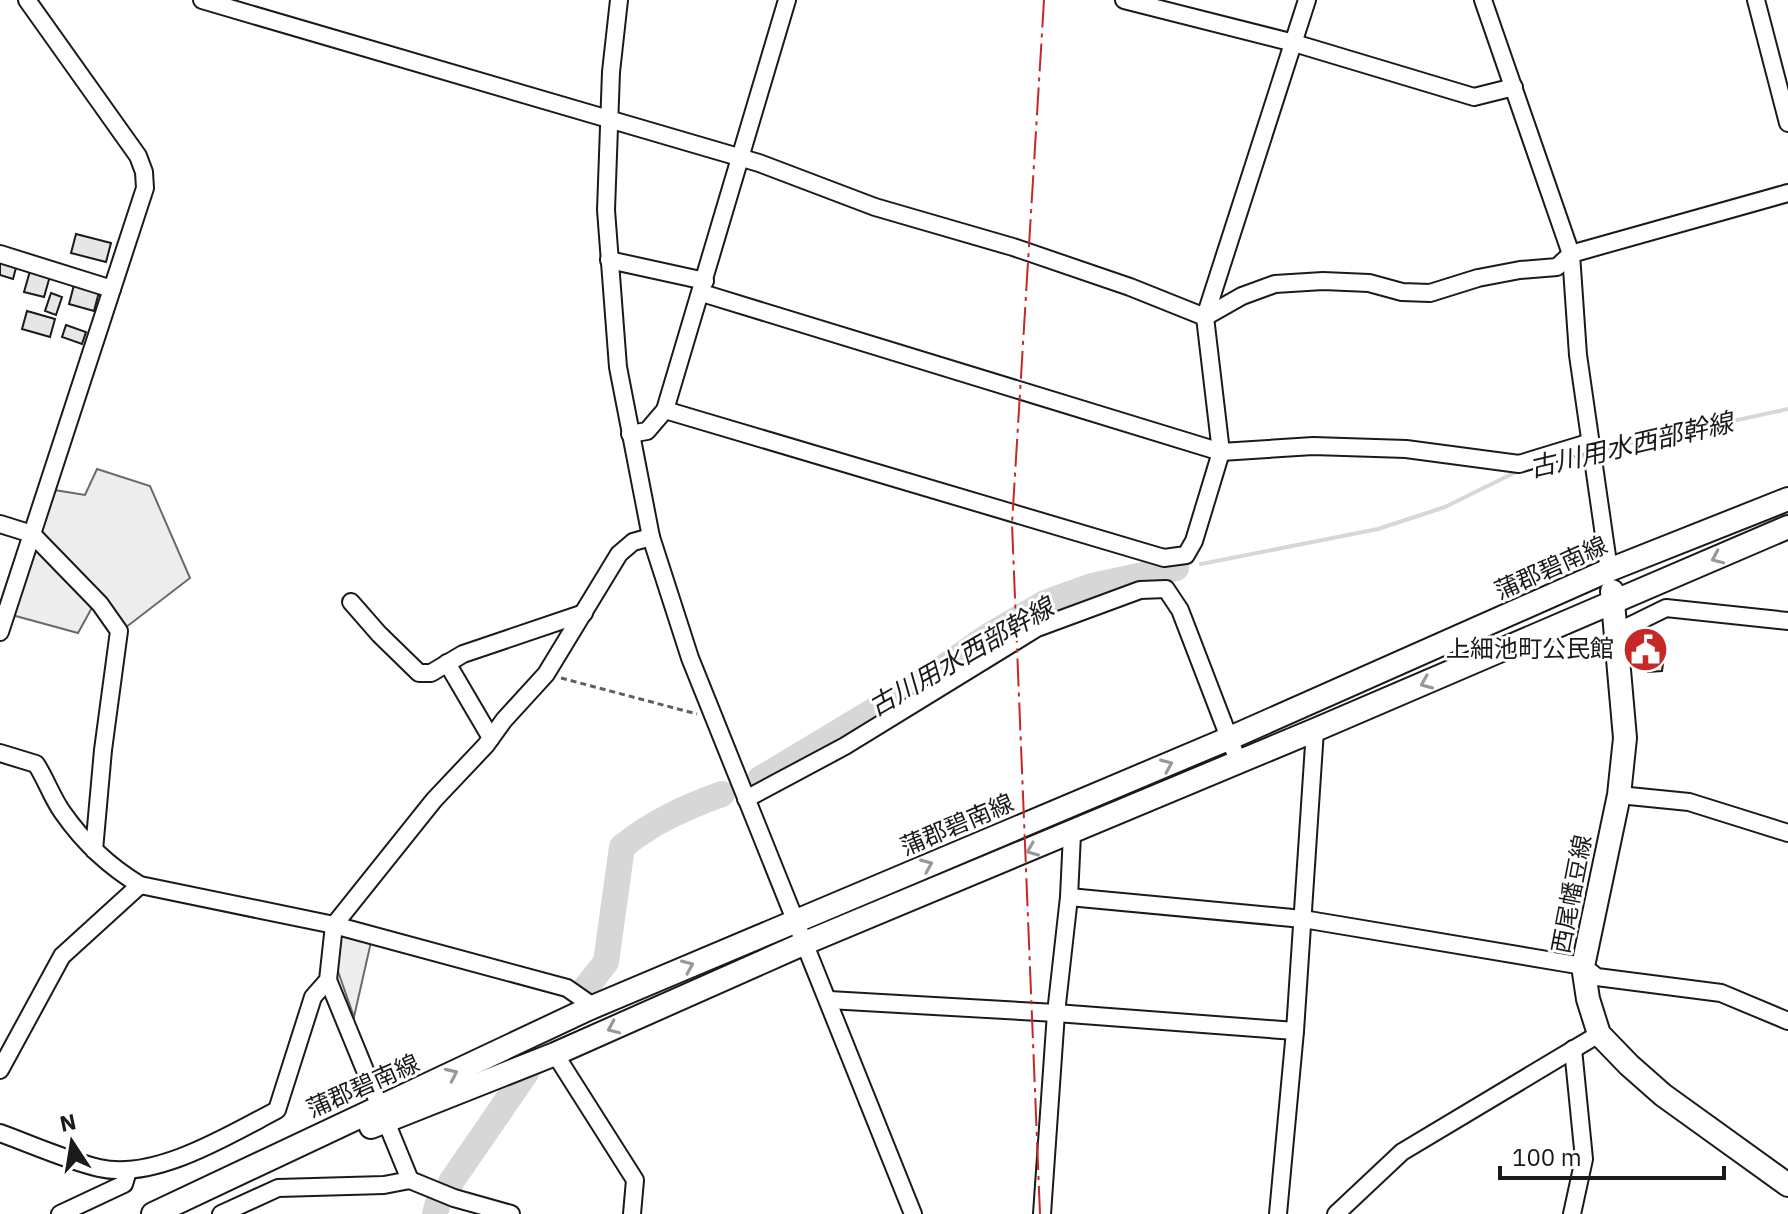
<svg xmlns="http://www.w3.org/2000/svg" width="1788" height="1214" font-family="'IBM Plex Sans','Noto Sans JP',sans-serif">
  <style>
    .built { fill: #ededed; stroke: #6a6a6a; stroke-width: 2 }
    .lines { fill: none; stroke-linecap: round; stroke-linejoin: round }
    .stream { stroke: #d7d7d7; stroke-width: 4 }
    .river { stroke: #d7d7d7; stroke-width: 26 }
    .building { fill: #e6e6e6; stroke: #1a1a1a; stroke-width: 2 }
    .minor-casing { stroke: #1a1a1a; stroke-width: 20 }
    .major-casing { stroke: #1a1a1a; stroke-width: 26 }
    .path { stroke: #5f5f5f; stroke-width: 3; stroke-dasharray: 6 4; stroke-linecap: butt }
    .minor { stroke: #fff; stroke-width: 16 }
    .major { stroke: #fff; stroke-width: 22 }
    .power { stroke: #c62828; stroke-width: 2; stroke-dasharray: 28 6 4 6; stroke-linecap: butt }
    .oneway { stroke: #989898 }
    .labels { text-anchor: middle; stroke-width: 6; stroke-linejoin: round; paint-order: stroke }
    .street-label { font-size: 24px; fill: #1a1a1a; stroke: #fff }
    .poi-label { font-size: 24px; fill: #1a1a1a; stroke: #fff; text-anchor: end }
    .water-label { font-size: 26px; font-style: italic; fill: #1a1a1a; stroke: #fff }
  </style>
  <rect width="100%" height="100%" fill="#fff"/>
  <!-- built -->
  <g class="built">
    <polygon points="97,469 150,486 190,578 125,628 41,534 54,490 85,495"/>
    <polygon points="33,543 94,604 78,633 12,615"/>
    <polygon points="338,932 371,942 354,1017 334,960"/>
  </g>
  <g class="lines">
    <!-- stream -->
    <g class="stream">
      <polyline points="1595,451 1788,409"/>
      <polyline points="1201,564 1378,529 1445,507 1520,470"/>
    </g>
    <!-- river -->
    <g class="river">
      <polyline points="760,779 930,677 990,635 1045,603 1092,586 1176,568"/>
      <path d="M584,990L606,962L622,847C652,822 686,807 722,794"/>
      <polyline points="451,1182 526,1073"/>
      <polyline points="435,1214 438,1203"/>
    </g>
  </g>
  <!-- building -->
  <g class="building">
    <polygon points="76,234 111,243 106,262 71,253"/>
    <polygon points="0,259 17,264 13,279 0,275"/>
    <polygon points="30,271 50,276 44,297 24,292"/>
    <polygon points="74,285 99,292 94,311 69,304"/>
    <polygon points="51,293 62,297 56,315 45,311"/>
    <polygon points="27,311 55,319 50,337 22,329"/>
    <polygon points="66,325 86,332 82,344 62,337"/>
    <polygon points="1627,638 1666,641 1662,671 1648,672 1646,657 1625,656"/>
  </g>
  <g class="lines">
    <defs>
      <g id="minor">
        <polyline points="202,0 759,163 875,207 1013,247 1130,287 1205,317"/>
        <polyline points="619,0 611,72 606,210 618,367 651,537 690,658 913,1214"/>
        <polyline points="1124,0 1294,43 1474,97 1514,87"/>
        <polyline points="1483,0 1571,254 1578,355 1609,570"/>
        <polyline points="1756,0 1788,123"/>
        <polyline points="0,254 112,289"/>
        <polyline points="609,260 705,281"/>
        <polyline points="702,293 1221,452 1313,446 1406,449 1519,464 1591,442"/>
        <polyline points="1205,317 1242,296 1275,284 1323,281 1369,283 1402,292 1430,293 1478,278 1520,270 1557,267 1571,254 1788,193"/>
        <polyline points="665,410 1164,558 1186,555 1194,541 1221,452 1205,317 1307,0"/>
        <polyline points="630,434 647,431 665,410 787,0"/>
        <polyline points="0,524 32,534 100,604 119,631 103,750 94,850"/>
        <polyline points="351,602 379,634 419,673 431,673 463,654 584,613"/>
        <polyline points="0,632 145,188 144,172 138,156 27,0"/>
        <polyline points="1615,633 1666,608 1788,621"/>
        <polyline points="447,663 491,738"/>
        <path d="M0,753L36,764C46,779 52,798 63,813C84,843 110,867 140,885L334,925L567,988L587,1002L588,1009"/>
        <polyline points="1619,795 1689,802 1788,833"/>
        <polyline points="746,799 845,746 1037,628 1140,590 1166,589 1180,610 1238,761"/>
        <polyline points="1069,897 1303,919 1583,966 1597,977 1721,993 1788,1021"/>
        <polyline points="328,980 410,1180"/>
        <polyline points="829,1000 1056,1013 1295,1031"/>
        <polyline points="555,1054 635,1180 632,1214"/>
        <polyline points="0,1070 62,956 140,885"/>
        <path d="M0,1133C33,1145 66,1160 99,1168C155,1181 229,1135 277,1110L313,997L328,980L334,925L434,800L486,745L504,720L546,674L619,554L633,542L651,537"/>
        <polyline points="60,1214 124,1184 128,1171"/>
        <polyline points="221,1214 278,1188 384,1185 410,1180 454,1198 511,1214"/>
        <polyline points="1042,1214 1056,1013 1069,897 1072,834"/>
        <polyline points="1278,1214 1295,1031 1315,730"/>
        <polyline points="1336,1214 1402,1152 1599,1034"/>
        <polyline points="1572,1214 1584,1159 1573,1049"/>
      </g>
      <g id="major">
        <polyline points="1612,591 1625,738 1619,795 1583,966 1588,999 1599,1034 1629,1065 1663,1095 1788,1185"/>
        <polyline points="371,1127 555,1054 805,943 1315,730 1788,527"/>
        <polyline points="153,1214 588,1009 1230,738 1609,570 1788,499"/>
      </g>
    </defs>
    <!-- minor casing -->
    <use href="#minor" class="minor-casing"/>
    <!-- major casing -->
    <use href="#major" class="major-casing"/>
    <!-- path -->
    <polyline class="path" points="561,678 697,714"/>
    <!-- minor -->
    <use href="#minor" class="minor"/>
    <!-- major -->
    <use href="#major" class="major"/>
    <!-- power -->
    <polyline class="power" points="1040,1214 1012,524 1044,0"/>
  </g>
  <!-- one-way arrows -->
  <defs><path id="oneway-chevron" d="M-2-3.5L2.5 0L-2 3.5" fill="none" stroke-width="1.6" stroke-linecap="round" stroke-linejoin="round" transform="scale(2)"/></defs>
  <g class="oneway">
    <use href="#oneway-chevron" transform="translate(1717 558) rotate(156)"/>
    <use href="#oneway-chevron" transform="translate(1426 683) rotate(157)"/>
    <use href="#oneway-chevron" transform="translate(1167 765) rotate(-23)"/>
    <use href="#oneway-chevron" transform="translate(1032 850) rotate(158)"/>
    <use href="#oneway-chevron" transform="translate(927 865) rotate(-23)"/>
    <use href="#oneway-chevron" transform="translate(688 966) rotate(-23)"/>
    <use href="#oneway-chevron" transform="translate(613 1028) rotate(156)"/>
    <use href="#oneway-chevron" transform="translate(452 1074) rotate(-25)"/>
  </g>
  <!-- icons -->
  <defs>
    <symbol id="civic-disc" viewBox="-11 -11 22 22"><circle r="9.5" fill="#c62828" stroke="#fff"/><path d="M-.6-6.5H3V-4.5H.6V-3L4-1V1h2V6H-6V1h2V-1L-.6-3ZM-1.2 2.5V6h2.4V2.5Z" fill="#fff"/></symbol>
  </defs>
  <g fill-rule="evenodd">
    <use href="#civic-disc" x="1620" y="624" width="51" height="51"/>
  </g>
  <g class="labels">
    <!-- street labels -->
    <g class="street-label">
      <text transform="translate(1551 568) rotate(-24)" y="8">蒲郡碧南線</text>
      <text transform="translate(957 825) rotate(-23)" y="8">蒲郡碧南線</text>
      <text transform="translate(1572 894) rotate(-79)" y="8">西尾幡豆線</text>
      <text transform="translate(363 1086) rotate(-24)" y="8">蒲郡碧南線</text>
    </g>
    <!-- poi labels -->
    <g class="poi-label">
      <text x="1614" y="657">上細池町公民館</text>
    </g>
    <!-- water labels -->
    <g class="water-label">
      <text transform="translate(1631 445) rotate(-13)" y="9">古川用水西部幹線</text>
      <text transform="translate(961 657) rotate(-30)" y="9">古川用水西部幹線</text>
    </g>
  </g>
  <!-- north arrow -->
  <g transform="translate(72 1142) rotate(348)" stroke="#ffffff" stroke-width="6" paint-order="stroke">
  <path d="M0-6L14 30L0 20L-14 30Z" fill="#1a1a1a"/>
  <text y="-12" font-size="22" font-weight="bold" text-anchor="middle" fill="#1a1a1a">N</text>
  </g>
  <!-- scale -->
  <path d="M1500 1166v12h224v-12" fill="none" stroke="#1a1a1a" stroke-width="4"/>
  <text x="1512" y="1166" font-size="24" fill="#1a1a1a" stroke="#ffffff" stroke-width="6" paint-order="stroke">100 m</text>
</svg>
